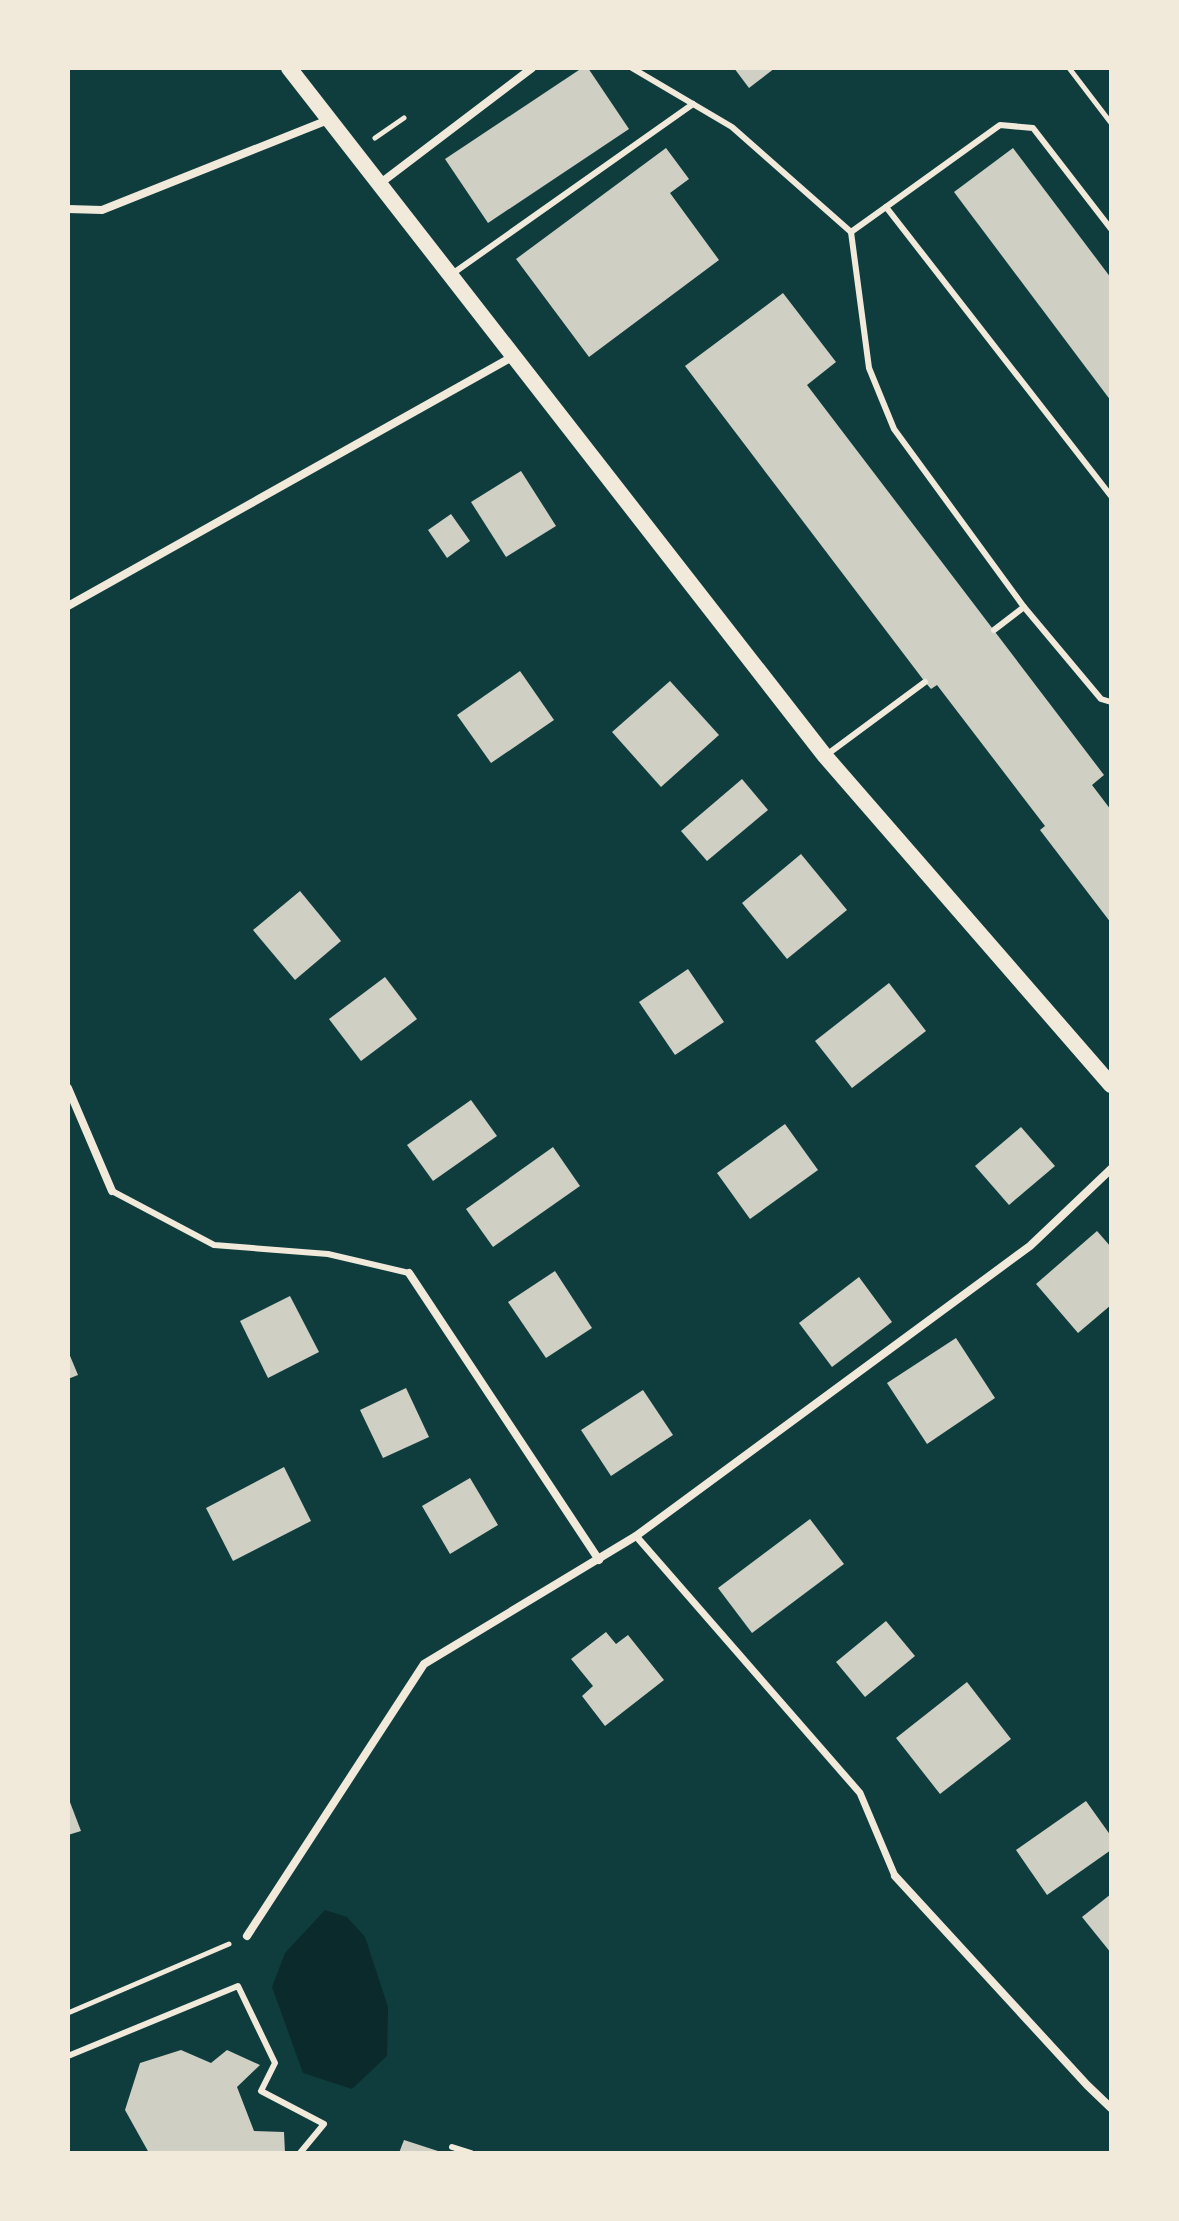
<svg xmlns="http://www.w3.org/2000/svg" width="1179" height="2221" font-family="'Times New Roman',serif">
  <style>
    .water { fill: #0a2a2b }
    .building { fill: #cfcfc3 }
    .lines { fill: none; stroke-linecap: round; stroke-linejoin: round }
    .path { stroke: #f1e9da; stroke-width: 5 }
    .service { stroke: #f1e9da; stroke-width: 6 }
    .pedestrian { stroke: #f1e9da; stroke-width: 7 }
    .minor { stroke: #f1e9da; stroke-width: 8 }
    .secondary { stroke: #f1e9da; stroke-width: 16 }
  </style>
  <rect width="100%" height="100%" fill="#0f3d3e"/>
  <!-- water -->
  <polygon class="water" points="325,1910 347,1917 365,1937 388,2007 387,2056 352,2089 303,2073 272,1987 285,1953"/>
  <!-- building -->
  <g class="building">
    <polygon points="582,68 588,68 629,129 488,223 445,159"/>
    <polygon points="734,68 775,68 749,88"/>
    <polygon points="666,148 689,179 670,193 719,260 589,357 516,259"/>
    <polygon points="1013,148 1111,278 1111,401 954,192"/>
    <polygon points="783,293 836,362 807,385 1104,775 1092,785 1111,810 1111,923 1040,830 1045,826 937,685 931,689 925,682 685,366"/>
    <polygon points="521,471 556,526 506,557 471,502"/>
    <polygon points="451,514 470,541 447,558 428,530"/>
    <polygon points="520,671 554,720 491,763 457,715"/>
    <polygon points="670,681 719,735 661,787 612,732"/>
    <polygon points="742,779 768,810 707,861 681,831"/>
    <polygon points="801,854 847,910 787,959 742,903"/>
    <polygon points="300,891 341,941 295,980 253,930"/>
    <polygon points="688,969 724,1022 675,1055 639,1002"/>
    <polygon points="385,977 417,1019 361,1061 329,1019"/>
    <polygon points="889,983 926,1031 852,1088 815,1041"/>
    <polygon points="471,1100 497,1136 433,1181 407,1145"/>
    <polygon points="785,1124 818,1170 750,1219 717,1173"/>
    <polygon points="1021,1127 1055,1166 1009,1205 975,1166"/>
    <polygon points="553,1147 580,1186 493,1247 466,1209"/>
    <polygon points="1097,1231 1111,1247 1111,1305 1078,1333 1036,1284"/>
    <polygon points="555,1271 592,1328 546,1358 508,1302"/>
    <polygon points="859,1277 892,1322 832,1367 799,1323"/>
    <polygon points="290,1296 319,1352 268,1378 240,1321"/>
    <polygon points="956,1338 995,1398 927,1444 887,1383"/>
    <polygon points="68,1351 78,1375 68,1379"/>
    <polygon points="406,1388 429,1437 383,1458 360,1410"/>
    <polygon points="643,1390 673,1435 611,1476 581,1430"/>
    <polygon points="284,1467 311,1521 233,1561 206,1508"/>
    <polygon points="470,1478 498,1525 450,1554 422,1506"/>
    <polygon points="810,1519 844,1564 752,1633 718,1588"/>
    <polygon points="886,1621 915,1656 865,1697 836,1662"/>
    <polygon points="606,1632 616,1644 628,1635 664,1680 605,1726 582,1696 593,1686 571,1659"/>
    <polygon points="967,1682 1011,1739 940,1794 896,1738"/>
    <polygon points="68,1797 81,1831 68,1835"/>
    <polygon points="1086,1801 1111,1836 1111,1850 1047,1895 1016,1850"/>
    <polygon points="1111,1894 1111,1953 1082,1917"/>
    <polygon points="181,2050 211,2063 227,2050 260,2065 237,2087 254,2131 284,2132 285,2153 149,2153 125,2110 140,2063"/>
    <polygon points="404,2140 441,2152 441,2153 399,2153"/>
  </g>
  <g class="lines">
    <!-- path -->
    <g class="path">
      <polyline points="1069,68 1111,123"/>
      <polyline points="375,138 404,118"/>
      <polyline points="68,2013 229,1944"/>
    </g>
    <!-- service -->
    <g class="service">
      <polyline points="632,68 732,127 851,232 886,207 1111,496"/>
      <polyline points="886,207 1000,125 1033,128 1111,229"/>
      <polyline points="851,232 869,368 894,429 1024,607 994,630"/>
      <polyline points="452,274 693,104"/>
      <polyline points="1024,607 1101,699 1111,702"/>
      <polyline points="825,756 925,682"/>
      <polyline points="112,1191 214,1245 328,1254 409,1273"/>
      <polyline points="68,2056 238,1986 275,2063 261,2091 324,2124 300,2153"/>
      <polyline points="452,2147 471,2153"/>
    </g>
    <!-- pedestrian -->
    <polyline class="pedestrian" points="636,1536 860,1793 895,1876"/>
    <!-- minor -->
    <g class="minor">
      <polyline points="378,185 532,68"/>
      <polyline points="68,209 102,210 328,120"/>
      <polyline points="68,606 512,357"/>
      <polyline points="68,1088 112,1191"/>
      <polyline points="409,1273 599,1560"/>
      <polyline points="895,1876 1087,2085 1111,2108"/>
      <polyline points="247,1936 424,1664 636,1536 1030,1246 1111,1169"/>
    </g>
    <!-- secondary -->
    <polyline class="secondary" points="289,68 825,756 1111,1085"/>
  </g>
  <!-- border -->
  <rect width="1179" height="2221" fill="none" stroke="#f1e9da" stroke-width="140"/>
</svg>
